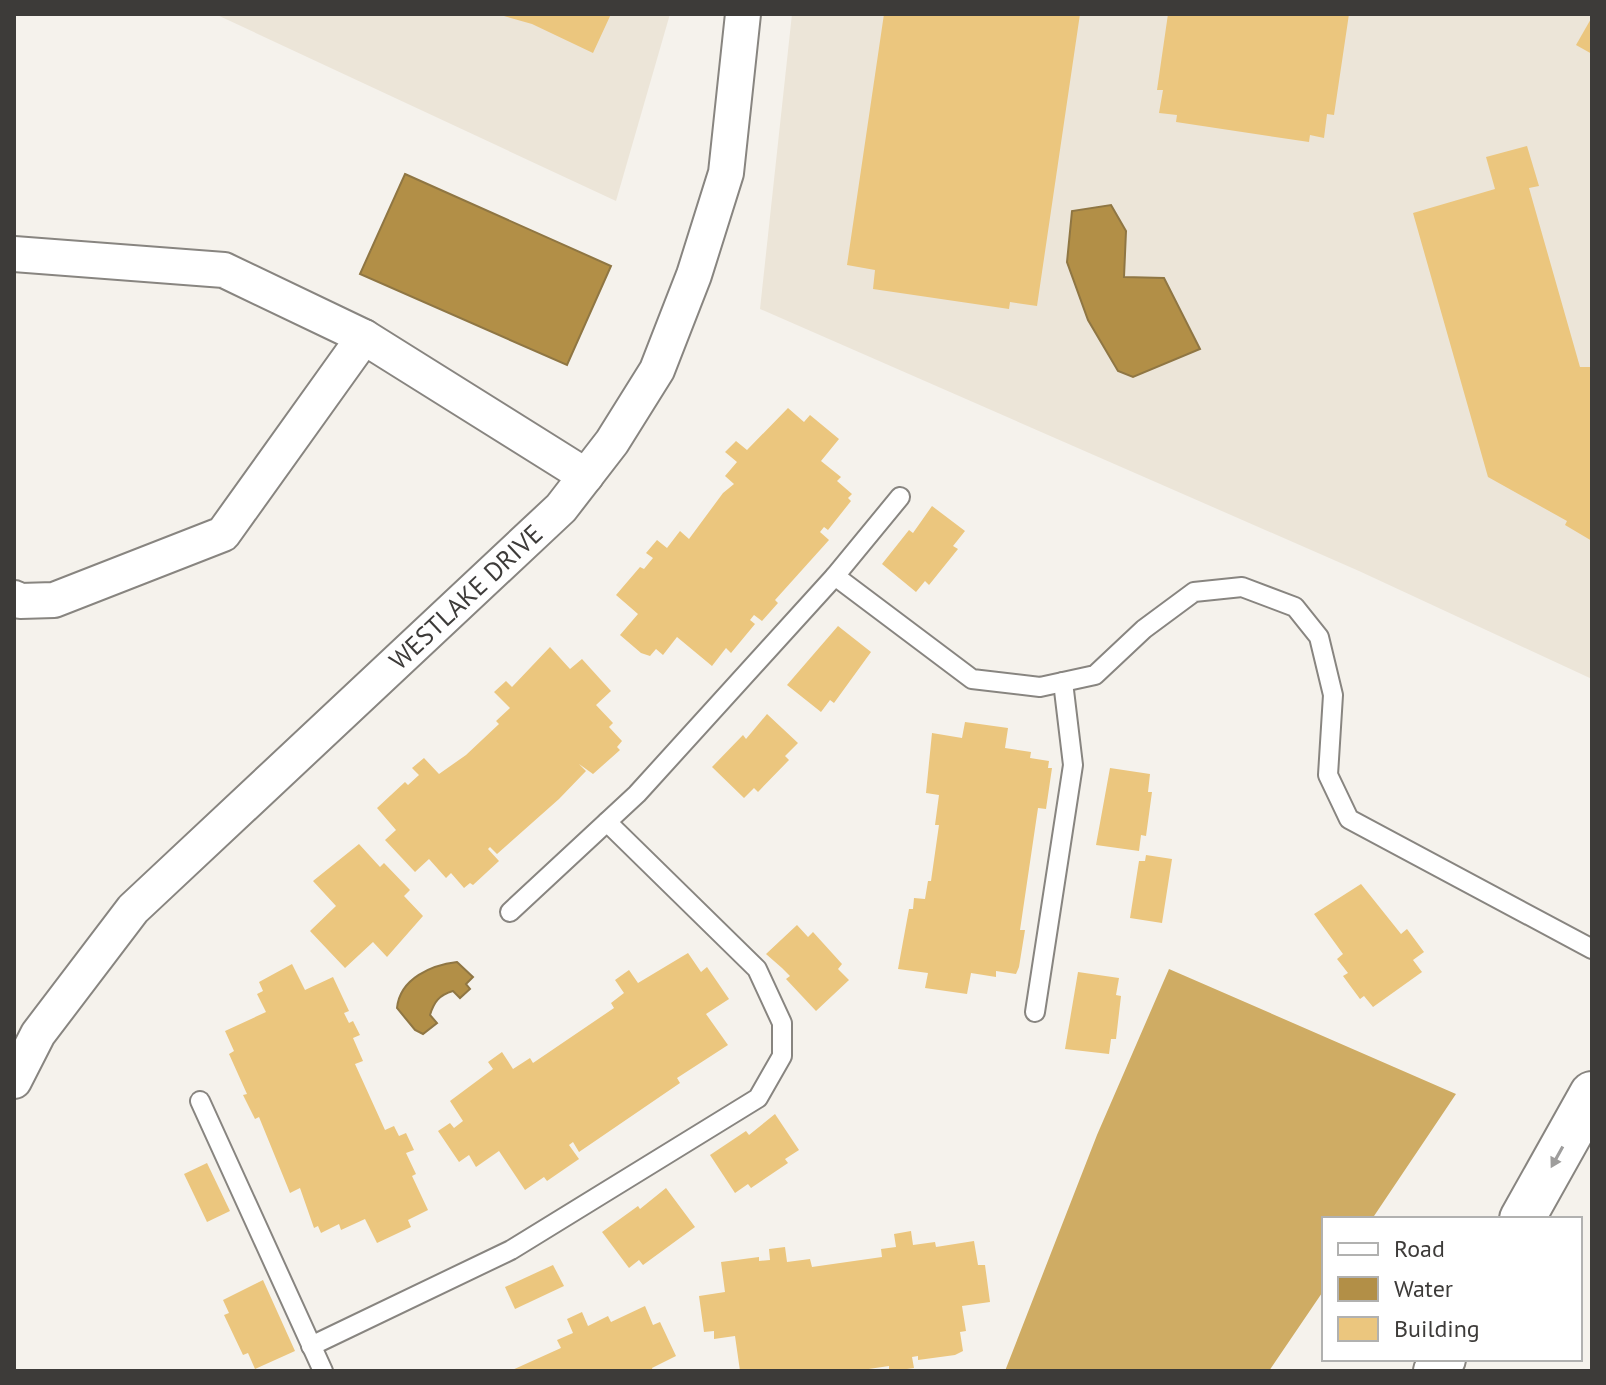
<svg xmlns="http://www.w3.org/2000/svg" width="1606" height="1385" font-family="'PT Sans',sans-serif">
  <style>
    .built { fill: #ece5d8 }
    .forest { fill: #cfac64 }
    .water { fill: #b28f47; stroke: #8f7643; stroke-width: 2 }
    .building { fill: #ebc67e }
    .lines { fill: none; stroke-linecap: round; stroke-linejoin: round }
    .lane-casing { stroke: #888580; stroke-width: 22 }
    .street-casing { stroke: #888580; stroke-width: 38 }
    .highway-casing { stroke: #888580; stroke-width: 48 }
    .lane { stroke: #fff; stroke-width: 18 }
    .street { stroke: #fff; stroke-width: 34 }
    .highway { stroke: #fff; stroke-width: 44 }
    .oneway { fill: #9e9d9c }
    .labels { text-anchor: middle; stroke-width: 7; stroke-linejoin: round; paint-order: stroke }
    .street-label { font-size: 26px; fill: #3d3b39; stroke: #fff }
  </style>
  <rect width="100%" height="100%" fill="#f5f2ec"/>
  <!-- built -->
  <g class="built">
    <polygon points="215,14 670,14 616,201"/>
    <polygon points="792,14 1592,14 1592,679 1359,571 760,309"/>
  </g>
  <!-- forest -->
  <polygon class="forest" points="1169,969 1456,1094 1372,1219 1324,1219 1324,1290 1269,1371 1005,1371 1097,1135"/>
  <!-- water -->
  <g class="water">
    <polygon points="405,174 611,266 567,365 360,274"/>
    <polygon points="1111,205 1126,231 1124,277 1164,278 1200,349 1133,377 1118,371 1088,320 1067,262 1072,211"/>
    <path d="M457,962L473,977L466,984L470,989L460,998L453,991C439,995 434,1002 430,1015L437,1023L423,1034L415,1030L397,1008C400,978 432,965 457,962Z"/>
  </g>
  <!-- building -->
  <g class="building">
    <polygon points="497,14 611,14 593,53 532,24"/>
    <polygon points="884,14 1080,14 1037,306 1010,302 1009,309 873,289 875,270 847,265"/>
    <polygon points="1168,14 1349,14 1334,115 1327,114 1324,138 1310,135 1309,142 1176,122 1177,115 1159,113 1163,90 1157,90"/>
    <polygon points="1592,17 1592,54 1576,45"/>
    <polygon points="1527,146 1539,186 1529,188 1580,367 1592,367 1592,541 1565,525 1567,521 1488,477 1413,213 1495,189 1486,157"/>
    <polygon points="788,408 804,422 810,415 839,439 821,461 841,477 837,481 852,494 848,498 851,501 828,530 824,527 820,532 829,540 775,600 778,603 762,621 754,615 750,620 755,624 731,653 726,648 712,666 677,637 663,655 656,649 650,656 641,653 620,635 638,614 616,595 640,567 644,569 653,558 646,553 657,540 667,548 680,531 689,539 723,493 734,484 725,476 737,462 725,452 736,441 747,450"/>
    <polygon points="932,506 965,531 953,546 958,549 929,585 925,581 916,592 882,564 909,530 913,533"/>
    <polygon points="838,626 871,652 834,703 830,700 821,712 787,685"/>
    <polygon points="550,647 570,669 582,659 611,691 596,705 613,723 609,727 622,741 617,747 620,750 593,774 579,764 586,771 559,799 497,854 490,847 488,849 499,861 473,885 470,883 464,888 451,873 446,878 429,859 415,872 385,840 396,830 377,808 405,782 408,785 419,775 412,768 424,758 439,774 466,755 499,724 496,721 510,708 494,692 506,681 512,687"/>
    <polygon points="767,714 798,743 785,756 789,760 758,792 754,788 744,798 712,767 743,735 746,739"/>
    <polygon points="965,722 1008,728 1005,748 1031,752 1030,758 1049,761 1048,768 1052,768 1046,809 1038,808 1020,930 1025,930 1019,967 1016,974 996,971 996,977 971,973 967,994 925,988 928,973 898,969 909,909 913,909 914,898 925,899 928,881 931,881 939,825 935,825 939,795 926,793 932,733 962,738"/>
    <polygon points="1110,768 1150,774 1148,792 1152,792 1146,836 1141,835 1139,851 1096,845"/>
    <polygon points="359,844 380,867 384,863 410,890 404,896 423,916 387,957 373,942 345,968 310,931 336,906 313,881"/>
    <polygon points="1146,855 1172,859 1162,923 1130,918 1139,861 1145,861"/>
    <polygon points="1361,884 1401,934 1407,929 1424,952 1413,960 1422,972 1373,1007 1364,996 1360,999 1343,976 1348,973 1337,959 1343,954 1314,914"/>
    <polygon points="797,925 808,937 813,932 842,964 838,969 849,980 816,1011 786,979 790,976 782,968 766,954"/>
    <polygon points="688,953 701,972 707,967 729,999 706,1014 728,1045 677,1078 680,1083 579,1152 573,1142 569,1145 579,1159 547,1181 544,1177 525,1190 499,1151 476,1167 469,1155 459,1162 438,1131 450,1123 454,1128 463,1121 450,1101 493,1069 488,1062 502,1052 513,1069 530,1058 533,1063 614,1008 611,1003 624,993 615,980 629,970 638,983"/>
    <polygon points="292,964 305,990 333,977 349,1011 344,1013 349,1023 353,1021 360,1035 353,1038 363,1061 355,1064 385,1130 394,1126 399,1136 406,1133 414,1150 406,1153 416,1174 412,1176 428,1210 408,1220 411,1227 377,1243 365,1219 341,1230 339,1224 321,1233 318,1226 314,1228 300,1188 290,1193 259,1117 255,1119 243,1095 247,1094 229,1054 234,1051 225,1031 266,1012 257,994 263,991 259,982"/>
    <polygon points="1078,972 1119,978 1116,995 1121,996 1116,1039 1111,1039 1109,1054 1065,1049"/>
    <polygon points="775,1114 799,1150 785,1159 788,1163 751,1188 748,1184 735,1193 710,1155 746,1131 749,1135"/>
    <polygon points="207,1163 230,1211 207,1222 184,1174"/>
    <polygon points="666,1188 695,1227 643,1265 639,1260 629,1268 602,1232 638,1206 640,1209"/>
    <polygon points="911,1231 913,1245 935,1242 936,1247 974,1241 978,1265 985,1265 990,1302 962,1306 966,1331 960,1332 963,1351 955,1355 918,1360 918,1356 912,1357 914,1368 893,1371 889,1371 889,1366 855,1371 740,1371 735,1336 714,1339 714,1331 704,1332 699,1296 725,1292 721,1262 759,1257 759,1261 770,1260 769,1249 785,1247 787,1262 810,1259 812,1267 882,1257 881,1249 896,1247 894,1234"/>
    <polygon points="553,1265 564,1286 515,1309 505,1287"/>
    <polygon points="263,1280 295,1351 255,1369 248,1353 243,1355 224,1315 229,1313 223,1300"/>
    <polygon points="645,1306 653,1325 660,1322 676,1356 652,1368 653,1371 510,1371 561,1348 557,1340 573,1333 567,1319 582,1312 588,1326 608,1316 611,1322"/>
  </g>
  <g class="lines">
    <defs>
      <g id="lane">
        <polyline points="835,576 972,679 1040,687 1095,675 1144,629 1194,592 1242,587 1295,607 1319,637 1333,695 1328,775 1349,819 1592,949"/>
        <polyline points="510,912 637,794 835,576 900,497"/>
        <polyline points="1035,1012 1073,765 1063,682"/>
        <polyline points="200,1101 323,1371"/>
        <polyline points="311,1346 511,1250 758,1098 782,1056 782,1023 757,969 607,822"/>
      </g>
      <g id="street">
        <polyline points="14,254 224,270 364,337 586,476"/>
        <polyline points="14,598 20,601 54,600 223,534 364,337"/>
        <path id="s1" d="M14,1081L38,1034L133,909L561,508L612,442L657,370L694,275L726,173L743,14"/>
      </g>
      <g id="highway">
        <polyline points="1522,1219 1592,1094"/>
        <polyline points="1436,1371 1443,1359"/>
      </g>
    </defs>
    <!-- lane casing -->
    <use href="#lane" class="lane-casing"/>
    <!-- street casing -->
    <use href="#street" class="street-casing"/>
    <!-- highway casing -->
    <use href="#highway" class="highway-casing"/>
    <!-- lane -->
    <use href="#lane" class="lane"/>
    <!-- street -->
    <use href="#street" class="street"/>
    <!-- highway -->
    <use href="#highway" class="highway"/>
  </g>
  <!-- one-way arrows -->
  <defs><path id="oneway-solid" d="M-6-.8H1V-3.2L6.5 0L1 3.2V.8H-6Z" transform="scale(2)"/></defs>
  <use class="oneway" href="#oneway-solid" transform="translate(1557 1157) rotate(119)"/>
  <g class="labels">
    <!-- street labels -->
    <g class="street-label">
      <text dy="9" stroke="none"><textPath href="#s1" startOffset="666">WESTLAKE DRIVE</textPath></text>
    </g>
  </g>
  <!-- border -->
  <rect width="1606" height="1385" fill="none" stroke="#3d3b39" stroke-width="32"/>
  <!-- legend -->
  <rect x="1322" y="1217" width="260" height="144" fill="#ffffff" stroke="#b1b1b0" stroke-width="2"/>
  <rect x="1338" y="1243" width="40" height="12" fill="#ffffff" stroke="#b1b1b0" stroke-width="2"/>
  <text x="1394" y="1257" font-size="24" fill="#3d3b39">Road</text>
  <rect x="1338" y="1277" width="40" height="24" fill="#b28f47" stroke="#b1b1b0" stroke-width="2"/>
  <text x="1394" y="1297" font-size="24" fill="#3d3b39">Water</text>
  <rect x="1338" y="1317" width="40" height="24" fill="#ebc67e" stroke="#b1b1b0" stroke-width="2"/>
  <text x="1394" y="1337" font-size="24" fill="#3d3b39">Building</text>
</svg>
